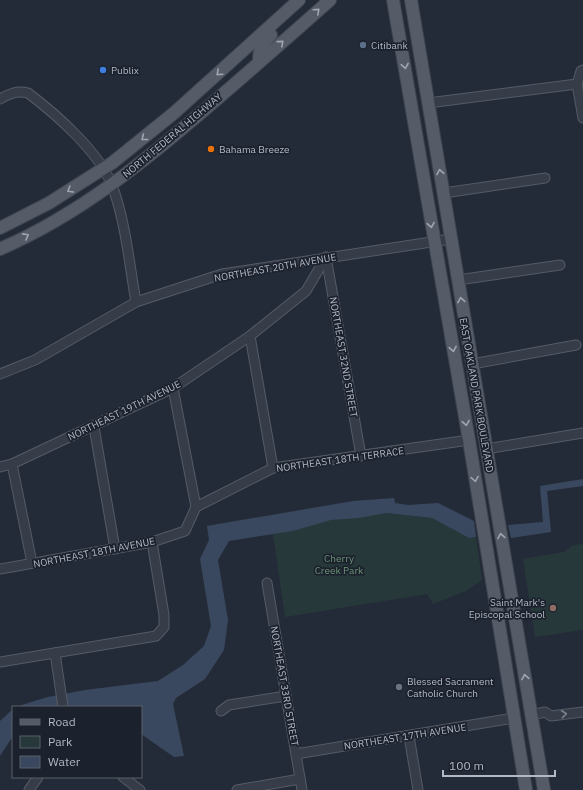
<svg xmlns="http://www.w3.org/2000/svg" width="583" height="790" font-family="'IBM Plex Sans',sans-serif">
  <style>
    .green { fill: #27383a }
    .water { fill: #3a485f }
    .lines { fill: none; stroke-linecap: round; stroke-linejoin: round }
    .minor-casing { stroke: #555b66; stroke-width: 11 }
    .major-casing { stroke: #404651; stroke-width: 14 }
    .minor { stroke: #373d48; stroke-width: 9 }
    .major { stroke: #555c68; stroke-width: 12 }
    .oneway { stroke: #9fa6b2 }
    .oneway2 { stroke: #7b818c }
    .service-dot { fill: #5c6f8a; stroke: #1c222d; stroke-width: 1.5 }
    .shop-dot { fill: #3f7fe0; stroke: #1c222d; stroke-width: 1.5 }
    .food-dot { fill: #e8710a; stroke: #1c222d; stroke-width: 1.5 }
    .education-dot { fill: #8d6e63; stroke: #1c222d; stroke-width: 1.5 }
    .worship-dot { fill: #6b7280; stroke: #1c222d; stroke-width: 1.5 }
    .labels { text-anchor: middle; stroke-width: 3.5; stroke-linejoin: round; paint-order: stroke }
    .poi-label { font-size: 10px; fill: #b2b8c4; stroke: #1c222d; text-anchor: start }
    .street-label { font-size: 10px; fill: #b2b8c4; stroke: #1c222d }
    .park-label { font-size: 10px; fill: #6c9377; stroke: #1c222d }
  </style>
  <rect width="100%" height="100%" fill="#242b38"/>
  <!-- green -->
  <g class="green">
    <path d="M387,513L432,518L469,538L476,537L482,580L466,591L433,604L427,594L285,617L273,534C293,531 312,524 331,520C350,517 369,516 387,513Z"/>
    <polygon points="583,544 583,630 535,637 523,559 564,552 573,545"/>
  </g>
  <!-- water -->
  <g class="water">
    <polygon points="583,479 583,486 547,491 551,532 511,538 508,525 543,522 540,486"/>
    <polygon points="394,498 395,503 408,505 438,503 474,521 476,537 469,538 432,518 387,513 358,518 331,520 293,531 229,541 218,560 228,620 224,650 205,679 176,698 173,704 184,756 174,757 141,734 141,707 15,707 48,697 85,690 158,681 183,665 204,646 211,626 200,559 209,540 207,526 353,501"/>
    <polygon points="13,709 13,736 0,756 0,721"/>
  </g>
  <g class="lines">
    <defs>
      <g id="minor">
        <polyline points="577,84 583,118"/>
        <path d="M0,99C9,94 17,90 28,93C56,114 99,152 112,185C126,223 129,263 136,302"/>
        <polyline points="428,103 577,84 581,71 583,70"/>
        <polyline points="444,193 545,178"/>
        <polyline points="326,257 361,456"/>
        <polyline points="458,280 560,265"/>
        <polyline points="250,336 273,468"/>
        <polyline points="472,364 576,345"/>
        <polyline points="0,374 35,360 136,302 222,274 451,239"/>
        <polyline points="173,388 196,507"/>
        <polyline points="94,427 115,549"/>
        <polyline points="486,449 583,433"/>
        <polyline points="12,464 32,563"/>
        <polyline points="0,467 12,464 173,388 250,336 306,291 326,257"/>
        <polyline points="196,507 273,468 469,440"/>
        <polyline points="0,569 152,542 185,531 196,507"/>
        <polyline points="267,583 302,790"/>
        <polyline points="55,653 63,707"/>
        <polyline points="0,662 156,636 164,627 164,615 152,542"/>
        <polyline points="221,711 229,705 286,696"/>
        <polyline points="531,715 545,712 551,716 583,712"/>
        <polyline points="409,736 418,790"/>
        <polyline points="296,754 514,718"/>
        <polyline points="123,777 140,790"/>
        <polyline points="29,790 38,777"/>
        <polyline points="237,790 300,779"/>
      </g>
      <g id="major">
        <polyline points="393,0 469,440 526,790"/>
        <polyline points="411,0 544,790"/>
        <path d="M259,62C259,49 261,44 271,35"/>
        <polyline points="0,228 49,203 112,163 174,113 299,0"/>
        <path d="M0,249C81,214 150,157 216,100C254,67 292,34 330,0"/>
      </g>
    </defs>
    <!-- minor casing -->
    <use href="#minor" class="minor-casing"/>
    <!-- major casing -->
    <use href="#major" class="major-casing"/>
    <!-- minor -->
    <use href="#minor" class="minor"/>
    <!-- major -->
    <use href="#major" class="major"/>
  </g>
  <!-- one-way arrows -->
  <defs><path id="oneway-chevron" d="M-2-3.5L2.5 0L-2 3.5" fill="none" stroke-width="1.6" stroke-linecap="round" stroke-linejoin="round"/></defs>
  <g class="oneway">
    <use href="#oneway-chevron" transform="translate(317 11) rotate(-42)"/>
    <use href="#oneway-chevron" transform="translate(281 43) rotate(-41)"/>
    <use href="#oneway-chevron" transform="translate(405 66) rotate(80)"/>
    <use href="#oneway-chevron" transform="translate(219 73) rotate(138)"/>
    <use href="#oneway-chevron" transform="translate(144 138) rotate(142)"/>
    <use href="#oneway-chevron" transform="translate(440 172) rotate(-100)"/>
    <use href="#oneway-chevron" transform="translate(70 190) rotate(149)"/>
    <use href="#oneway-chevron" transform="translate(431 225) rotate(80)"/>
    <use href="#oneway-chevron" transform="translate(26 236) rotate(-28)"/>
    <use href="#oneway-chevron" transform="translate(461 300) rotate(-100)"/>
    <use href="#oneway-chevron" transform="translate(453 349) rotate(80)"/>
    <use href="#oneway-chevron" transform="translate(466 423) rotate(80)"/>
    <use href="#oneway-chevron" transform="translate(475 479) rotate(81)"/>
    <use href="#oneway-chevron" transform="translate(501 536) rotate(-100)"/>
    <use href="#oneway-chevron" transform="translate(525 677) rotate(-100)"/>
  </g>
  <use class="oneway2" href="#oneway-chevron" transform="translate(564 714) rotate(-6)"/>
  <!-- markers -->
  <circle class="service-dot" cx="363" cy="45" r="4"/>
  <circle class="shop-dot" cx="103" cy="70" r="4"/>
  <circle class="food-dot" cx="211" cy="149" r="4"/>
  <circle class="education-dot" cx="553" cy="608" r="4"/>
  <circle class="worship-dot" cx="399" cy="687" r="4"/>
  <g class="labels">
    <!-- poi labels -->
    <g class="poi-label">
      <text x="371" y="49">Citibank</text>
      <text x="111" y="74">Publix</text>
      <text x="219" y="153">Bahama Breeze</text>
      <text x="545" y="606" text-anchor="end">Saint Mark's<tspan x="545" dy="12">Episcopal School</tspan></text>
      <text x="407" y="685">Blessed Sacrament<tspan x="407" dy="12">Catholic Church</tspan></text>
    </g>
    <!-- street labels -->
    <g class="street-label">
      <text transform="translate(172 135) rotate(-40)" y="4">NORTH FEDERAL HIGHWAY</text>
      <text transform="translate(275 267) rotate(-10)" y="4">NORTHEAST 20TH AVENUE</text>
      <text transform="translate(344 357) rotate(80)" y="4">NORTHEAST 32ND STREET</text>
      <text transform="translate(477 395) rotate(80)" y="4">EAST OAKLAND PARK BOULEVARD</text>
      <text transform="translate(124 410) rotate(-26)" y="4">NORTHEAST 19TH AVENUE</text>
      <text transform="translate(340 459) rotate(-8)" y="4">NORTHEAST 18TH TERRACE</text>
      <text transform="translate(94 552) rotate(-11)" y="4">NORTHEAST 18TH AVENUE</text>
      <text transform="translate(285 686) rotate(80)" y="4">NORTHEAST 33RD STREET</text>
      <text transform="translate(405 736) rotate(-9)" y="4">NORTHEAST 17TH AVENUE</text>
    </g>
    <!-- park labels -->
    <g class="park-label">
      <text x="339" y="562">Cherry<tspan x="339" dy="12">Creek Park</tspan></text>
    </g>
  </g>
  <!-- legend -->
  <rect x="12" y="706" width="130" height="72" fill="#1c222d" stroke="#585e69"/>
  <rect x="20" y="719" width="20" height="6" fill="#555c68" stroke="#585e69"/>
  <text x="48" y="726" font-size="12" fill="#b2b8c4">Road</text>
  <rect x="20" y="736" width="20" height="12" fill="#27383a" stroke="#585e69"/>
  <text x="48" y="746" font-size="12" fill="#b2b8c4">Park</text>
  <rect x="20" y="756" width="20" height="12" fill="#3a485f" stroke="#585e69"/>
  <text x="48" y="766" font-size="12" fill="#b2b8c4">Water</text>
  <!-- scale -->
  <path d="M443 770v6h112v-6" fill="none" stroke="#b2b8c4" stroke-width="2"/>
  <text x="449" y="770" font-size="12" fill="#b2b8c4" stroke="#1c222d" stroke-width="3" paint-order="stroke">100 m</text>
</svg>
